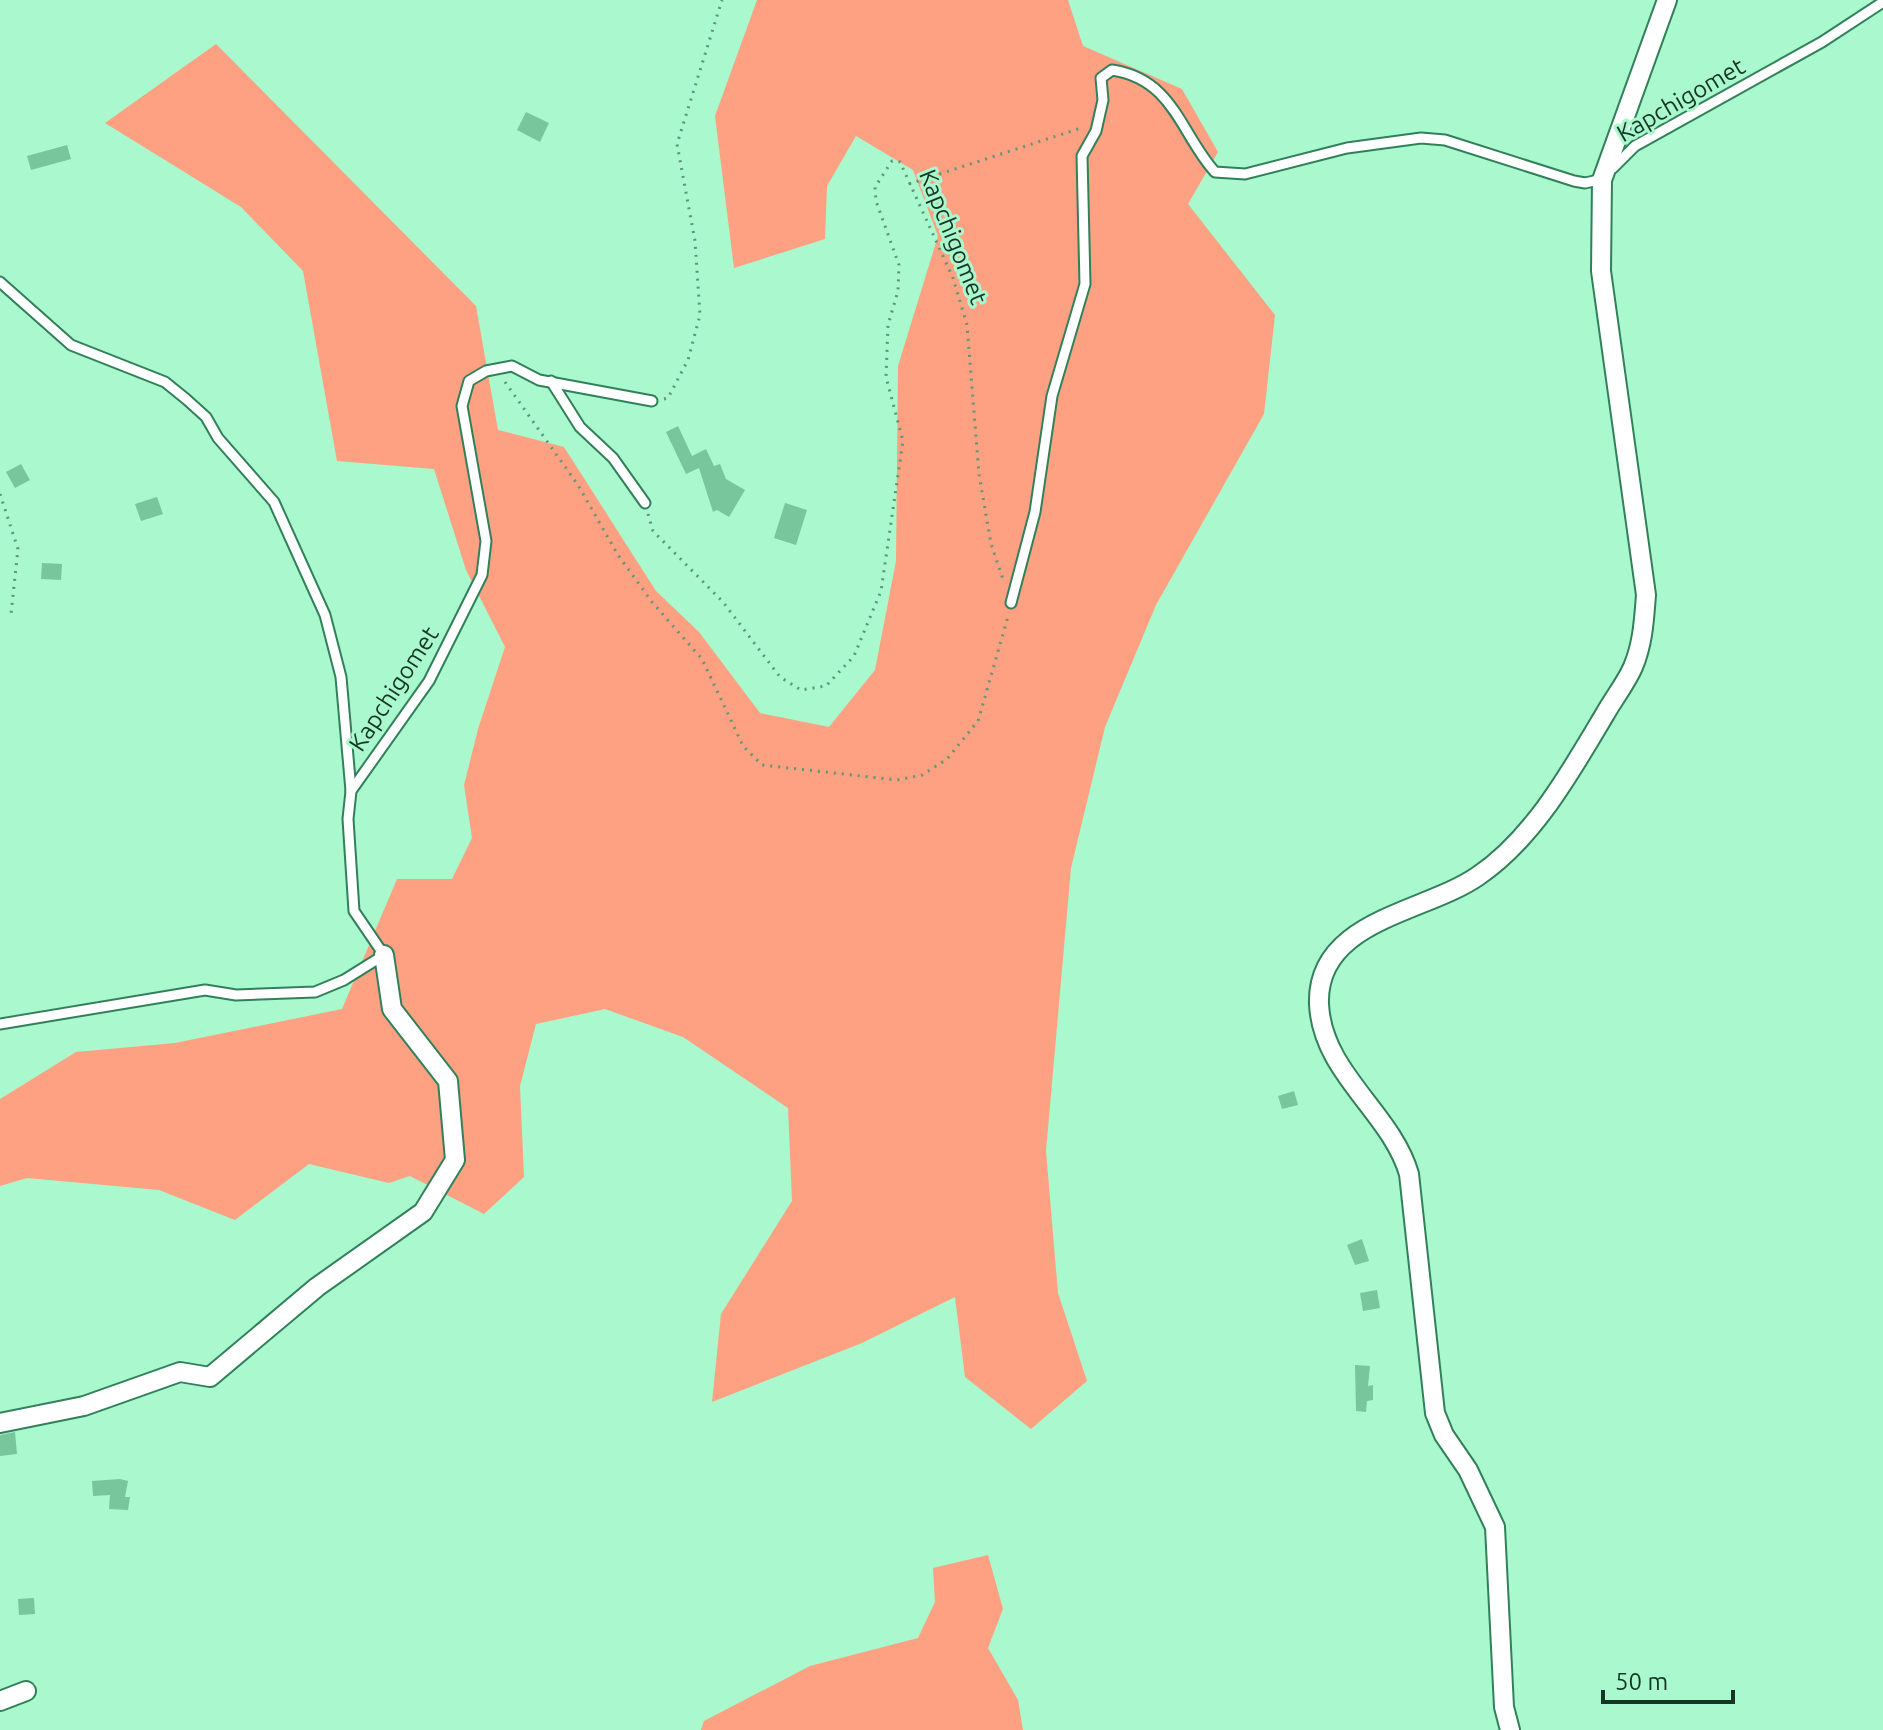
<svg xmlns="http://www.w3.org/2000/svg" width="1883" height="1730" font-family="Ubuntu,sans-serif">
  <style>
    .green { fill: #fda182 }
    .building { fill: #78c69c }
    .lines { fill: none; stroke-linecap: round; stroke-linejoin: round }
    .service-casing { stroke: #31805a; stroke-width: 13 }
    .minor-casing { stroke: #31805a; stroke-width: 22 }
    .path { stroke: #5e9578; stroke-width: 3; stroke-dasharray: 2 6; stroke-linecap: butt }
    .service { stroke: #fff; stroke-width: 9 }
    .minor { stroke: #fff; stroke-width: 18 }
    .labels { text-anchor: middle; stroke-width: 6; stroke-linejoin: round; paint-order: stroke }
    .street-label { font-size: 24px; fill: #153525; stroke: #aaf8cd }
  </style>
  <rect width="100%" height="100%" fill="#aaf8cd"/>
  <!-- green -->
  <g class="green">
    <polygon points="757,0 1068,0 1083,46 1182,89 1218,152 1188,204 1275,315 1264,414 1156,605 1105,727 1071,868 1046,1151 1058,1293 1087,1381 1031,1429 965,1377 955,1297 862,1343 712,1402 721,1314 792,1201 788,1108 683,1037 605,1009 536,1024 520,1086 524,1177 484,1214 410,1176 389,1183 309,1164 235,1220 159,1190 27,1178 0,1186 0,1099 76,1052 175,1043 342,1009 397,879 452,879 472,838 464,785 478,729 505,647 466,570 434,469 337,461 303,271 241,207 105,123 216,44 476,306 498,430 564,447 656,591 699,632 760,713 829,727 875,670 896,561 898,366 938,236 913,170 856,136 827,186 825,239 734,268 715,116"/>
    <polygon points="988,1555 1003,1609 988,1648 1018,1700 1023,1730 701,1730 704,1721 810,1666 918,1638 935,1602 933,1568"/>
  </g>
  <!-- building -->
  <g class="building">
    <polygon points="526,112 549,123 540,142 517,130"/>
    <polygon points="67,145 71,159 31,170 27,156"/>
    <polygon points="678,426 692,456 706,449 714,466 720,464 726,479 745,490 729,517 717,510 713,512 699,468 686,474 666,432"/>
    <polygon points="21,464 30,480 15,488 6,472"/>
    <polygon points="157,497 163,514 141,521 135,504"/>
    <polygon points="785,503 807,510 796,545 774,538"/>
    <polygon points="42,563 62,564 61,580 41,579"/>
    <polygon points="1294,1091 1298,1105 1282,1109 1278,1096"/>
    <polygon points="1362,1239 1369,1261 1355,1265 1347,1245"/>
    <polygon points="1377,1290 1380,1308 1363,1311 1360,1293"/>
    <polygon points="1355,1365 1370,1366 1368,1386 1373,1385 1373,1400 1367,1401 1366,1412 1356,1411"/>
    <polygon points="15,1432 17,1454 0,1456 0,1435"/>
    <polygon points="120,1479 128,1481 125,1497 130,1497 128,1510 109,1509 110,1495 93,1496 92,1481"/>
    <polygon points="34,1598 35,1614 19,1615 18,1599"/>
  </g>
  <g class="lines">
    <defs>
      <g id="service">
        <polyline points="1613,168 1635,146 1822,42 1883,2"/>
        <polyline points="0,282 71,345 165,382 186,399 206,417 218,438 274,502 325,615 341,677 351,791"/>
        <polyline points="551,381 580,427 613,458 645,503"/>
        <path d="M1011,603L1035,512L1052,396L1085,284L1082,156L1096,131L1103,100L1101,78L1112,70C1174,79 1181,135 1215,172L1245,174L1347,148L1421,138L1445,140L1574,181L1585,183L1603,179"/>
        <polyline points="0,1024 205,990 236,995 315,992 344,980 384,955 354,911 348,819 351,791 429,681 482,575 486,541 462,406 469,381 486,371 512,366 539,380 652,401"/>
      </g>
      <g id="minor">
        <polyline points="0,1423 84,1406 180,1372 210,1377 317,1287 423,1212 455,1160 448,1081 392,1009 384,955"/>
        <polyline points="0,1701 26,1691"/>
        <path d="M1510,1730L1504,1707L1495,1527L1468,1470L1444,1435L1435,1413L1409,1174C1391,1112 1322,1073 1319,1004C1316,920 1425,913 1478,876C1534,838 1571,771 1605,714C1614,698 1626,683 1633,667C1643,643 1644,620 1646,595L1601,271L1602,180L1667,0"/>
      </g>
    </defs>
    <!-- service casing -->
    <use href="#service" class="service-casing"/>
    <!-- minor casing -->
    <use href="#minor" class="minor-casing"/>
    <!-- path -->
    <g class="path">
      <polyline points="909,184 1084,127"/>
      <polyline points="505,382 578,485 618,555 652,602 702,659 743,746 762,765 897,780 922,775 947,759 978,721 1009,613"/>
      <polyline points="664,399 668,398 688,360 700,315 695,241 677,144 722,0"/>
      <polyline points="0,494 18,549 11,614"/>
      <polyline points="648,514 653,531 723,602 780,677 801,690 826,686 854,656 881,591 903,441 886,377 888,325 898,291 899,265 876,201 875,187 892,161 900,162 953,278 967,325 979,474 991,544 1003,579"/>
    </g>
    <!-- service -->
    <use href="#service" class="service"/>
    <!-- minor -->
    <use href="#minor" class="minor"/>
  </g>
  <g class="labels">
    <!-- street labels -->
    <g class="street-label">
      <text transform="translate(1681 100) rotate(-30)" y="8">Kapchigomet</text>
      <text transform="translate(953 237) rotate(68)" y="8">Kapchigomet</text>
      <text transform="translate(394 689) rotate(-57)" y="8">Kapchigomet</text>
    </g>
  </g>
  <!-- scale -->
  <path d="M1603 1690v12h130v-12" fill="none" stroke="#153525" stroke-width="4"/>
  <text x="1615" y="1690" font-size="24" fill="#153525" stroke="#aaf8cd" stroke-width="6" paint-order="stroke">50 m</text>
</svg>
